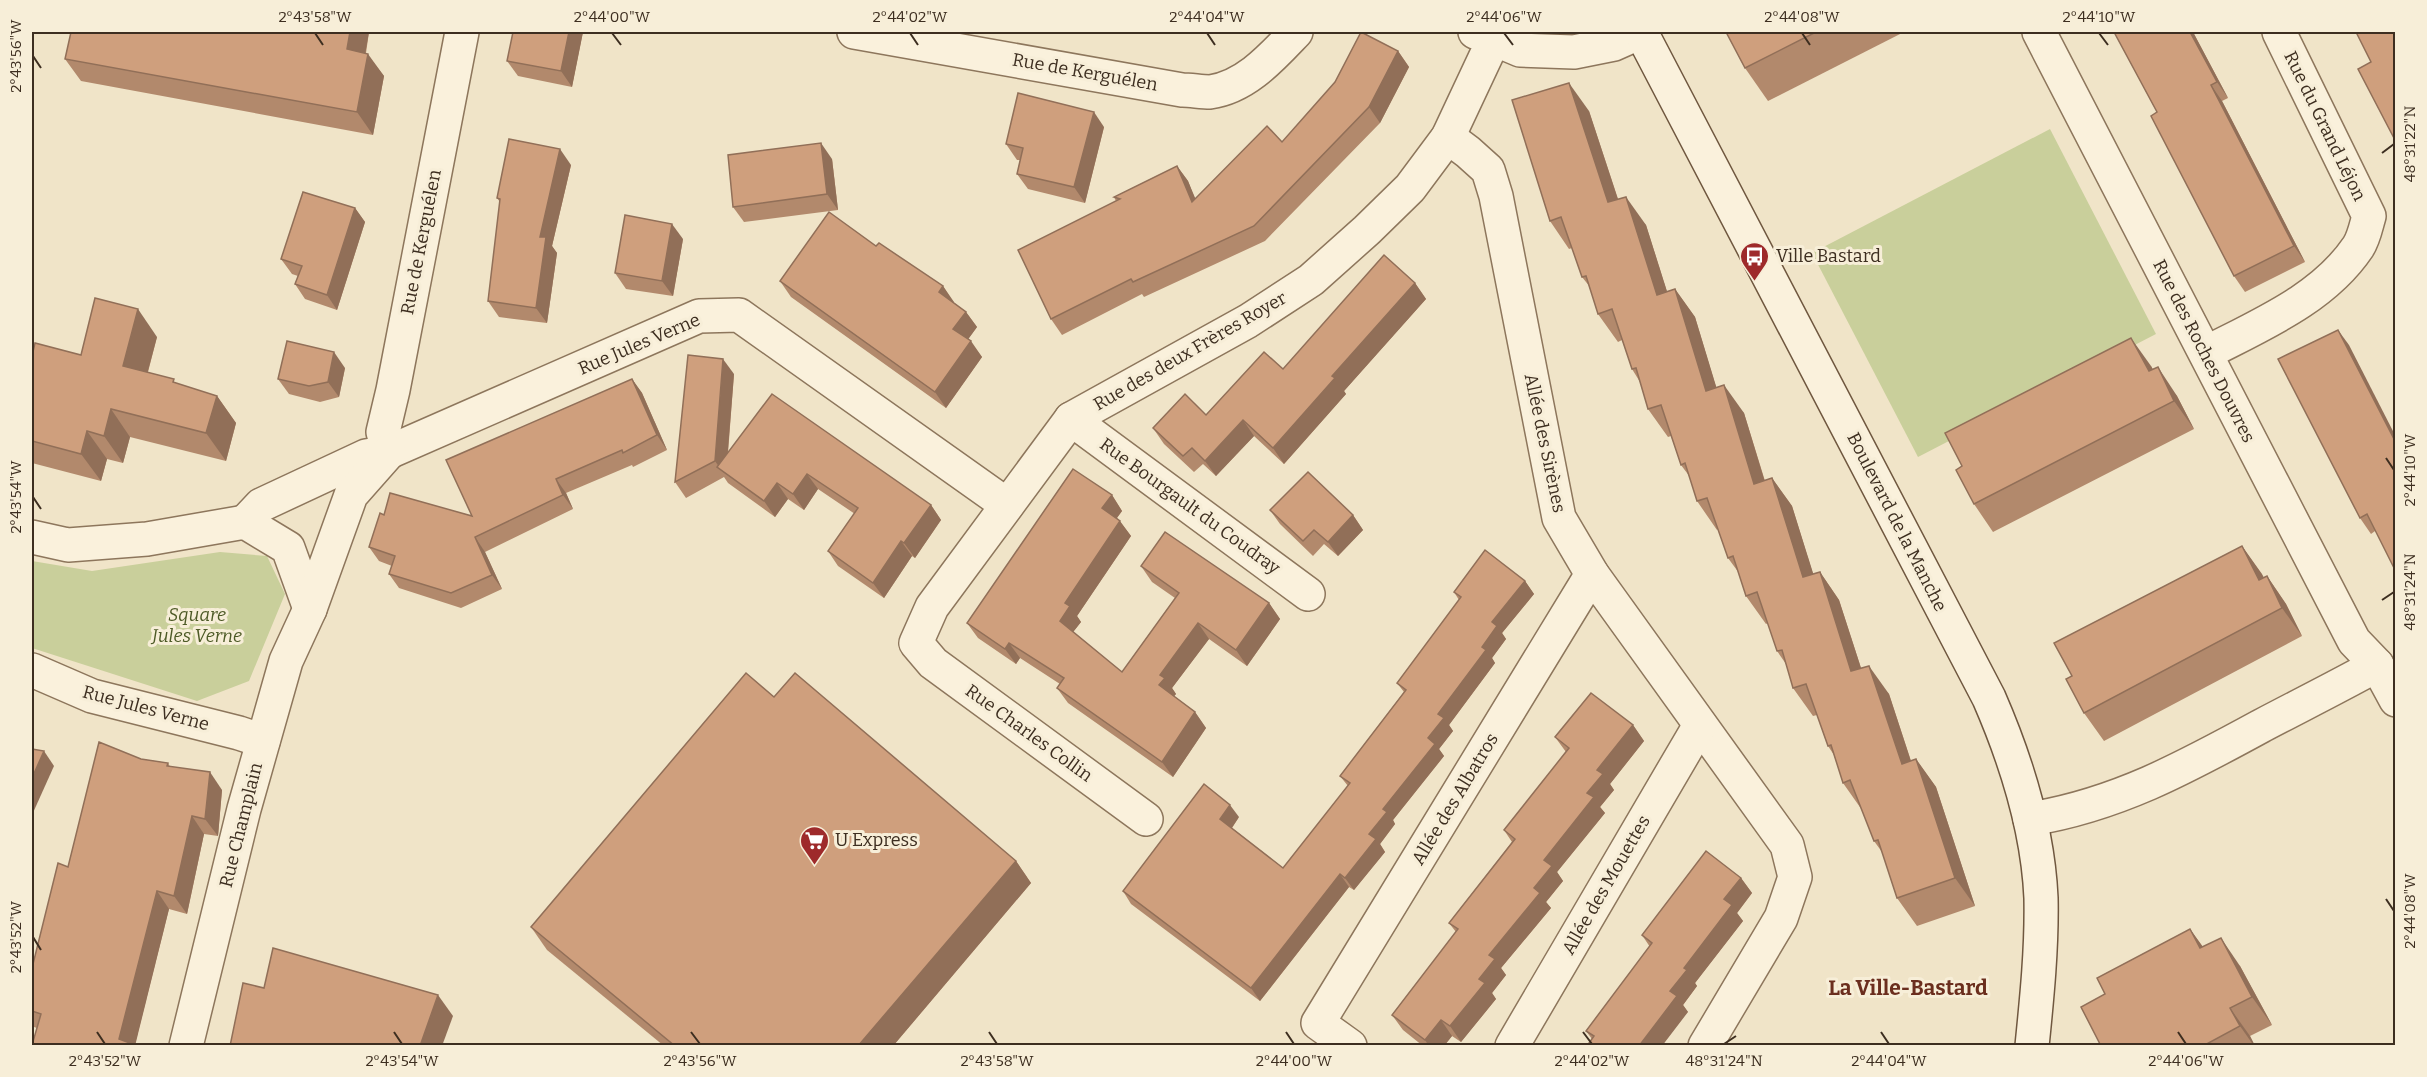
<svg xmlns="http://www.w3.org/2000/svg" width="2427" height="1077" font-family="Bitter,serif">
  <style>
    .green { fill: #c9cf9b }
    .lines { fill: none; stroke-linecap: round; stroke-linejoin: round }
    .street-casing { stroke: #8d765c; stroke-width: 36 }
    .secondary-casing { stroke: #6f573f; stroke-width: 36 }
    .street { stroke: #faf1dc; stroke-width: 33 }
    .secondary { stroke: #faf1dc; stroke-width: 33 }
    .wall { fill: #b2896c }
    .shaded-wall { fill: #916f58 }
    .building { fill: #cf9f7d; stroke: #916f58; stroke-width: 1.5 }
    .ticks { fill: none; stroke: #3d2e20; stroke-width: 2 }
    .labels { text-anchor: middle; stroke-width: 6; stroke-linejoin: round; paint-order: stroke }
    .street-label { font-size: 18px; fill: #3d2e20; stroke: #f7eed8 }
    .poi-label { font-size: 18px; fill: #3d2e20; stroke: #f7eed8; text-anchor: start }
    .park-label { font-size: 18px; font-style: italic; fill: #4d5a26; stroke: #f7eed8 }
    .quarter-label { font-size: 21px; font-weight: bold; fill: #6b2e1e; stroke: #f7eed8 }
    .neatline { fill: none; stroke: #3d2e20; stroke-width: 2 }
    .ticks-label { font-size: 15px; text-anchor: middle; fill: #3d2e20 }
  </style>
  <rect width="100%" height="100%" fill="#f0e4c8"/>
  <!-- green -->
  <g class="green">
    <polygon points="2050,129 2156,334 1918,457 1812,253"/>
    <polygon points="220,552 267,556 285,594 249,681 197,701 32,648 32,561 92,571"/>
  </g>
  <g class="lines">
    <defs>
      <g id="street">
        <path d="M854,32L1182,90C1191,90 1201,92 1210,92C1246,87 1272,57 1296,32"/>
        <polyline points="1498,32 1494,39 1520,50 1574,52 1614,44 1641,32"/>
        <polyline points="2039,32 2354,641 2377,665 2396,700"/>
        <polyline points="1448,137 1468,152 1488,170 1496,196 1559,518 1592,574 1787,845 1795,877 1781,918 1705,1046"/>
        <path d="M2206,353C2260,325 2323,299 2358,247C2364,238 2366,226 2369,216L2279,32"/>
        <polyline points="1071,419 1308,594"/>
        <polyline points="389,452 383,432 393,390 462,32"/>
        <polyline points="245,522 261,505 366,456 389,452 699,316 739,315 1007,505"/>
        <polyline points="32,537 68,545 147,539 245,522 288,548 310,609"/>
        <polyline points="32,670 92,696 239,733 263,741"/>
        <polyline points="1146,819 933,663 916,643 932,607 1071,419 1248,321 1311,280 1367,230 1410,188 1448,137 1494,39 1475,32"/>
        <path d="M2030,819C2117,805 2186,767 2263,725C2301,705 2339,686 2377,665"/>
        <polyline points="186,1046 244,809 286,661 310,609 351,495 389,452"/>
        <polyline points="1350,1046 1318,1023 1592,574"/>
        <polyline points="1512,1046 1700,725"/>
      </g>
      <path id="secondary" d="M1641,32L1989,698C2016,760 2038,831 2041,898C2042,947 2037,997 2032,1046"/>
    </defs>
    <!-- street casing -->
    <use href="#street" class="street-casing"/>
    <!-- secondary casing -->
    <use href="#secondary" class="secondary-casing"/>
    <!-- street -->
    <use href="#street" class="street"/>
    <!-- secondary -->
    <use href="#secondary" class="secondary"/>
  </g>
  <!-- wall -->
  <g class="wall">
    <polygon points="71,32 369,32 366,53 384,76 373,135 81,81 65,59"/>
    <polygon points="583,32 572,87 518,76 507,61"/>
    <polygon points="1726,32 1904,32 1768,101 1745,68"/>
    <polygon points="2114,32 2193,32 2228,98 2222,101 2305,262 2245,292 2234,276 2157,112"/>
    <polygon points="1398,51 1409,67 1380,123 1265,241 1144,297 1142,294 1062,335 1051,319 1116,201 1114,197 1177,166 1188,181 1195,199 1282,142"/>
    <polygon points="1589,111 1618,199 1646,225 1667,292 1675,289 1695,317 1716,387 1744,413 1765,481 1772,478 1792,506 1813,574 1820,572 1839,600 1861,668 1889,694 1911,761 1916,759 1936,787 1975,906 1917,926 1897,898 1882,852 1874,841 1862,810 1843,783 1834,755 1828,746 1817,715 1813,716 1793,688 1786,664 1777,651 1768,623 1766,624 1746,596 1739,573 1728,558 1718,529 1717,530 1697,501 1690,477 1681,465 1671,436 1668,437 1648,409 1640,382 1632,369 1622,340 1618,342 1598,314 1590,287 1582,277 1572,248 1569,249 1550,221"/>
    <polygon points="1104,127 1085,203 1028,189 1017,174 1020,160 1017,160 1006,144"/>
    <polygon points="832,159 838,210 744,222 733,207"/>
    <polygon points="571,165 552,246 557,253 547,323 499,317 488,301 500,202 497,198"/>
    <polygon points="355,208 365,222 337,310 305,299 295,284 298,276 292,274 281,259"/>
    <polygon points="683,239 673,296 626,289 615,273"/>
    <polygon points="876,246 943,286 953,302 966,312 977,327 968,339 982,357 946,408 791,297 780,281"/>
    <polygon points="1415,283 1426,299 1344,391 1346,394 1284,464 1254,436 1216,476 1203,464 1194,472 1164,444 1153,428 1206,415 1283,369"/>
    <polygon points="157,337 148,372 177,384 217,396 236,423 226,461 130,437 123,463 107,459 101,481 32,463 32,356 81,355"/>
    <polygon points="2349,345 2375,531 2371,534 2360,518"/>
    <polygon points="2151,366 2153,370 2177,396 2194,429 1993,532 1974,504"/>
    <polygon points="345,368 339,397 320,402 289,394 278,379"/>
    <polygon points="734,374 728,453 931,505 941,520 915,558 912,556 884,598 838,566 828,551 855,514 818,489 804,510 788,499 775,517 728,483 724,477 686,498 675,482"/>
    <polygon points="632,379 642,393 667,450 633,467 632,465 566,493 573,509 485,552 502,589 461,608 399,588 389,574 392,566 379,561 369,547 384,515 472,516"/>
    <polygon points="1112,495 1122,511 1117,518 1131,536 1077,616 1081,622 1073,632 1122,672 1175,598 1152,582 1141,566 1269,603 1280,619 1247,666 1209,639 1172,688 1176,694 1174,696 1195,712 1206,728 1173,777 1068,703 1057,688 1060,684 1020,658 1016,664 978,638 967,623"/>
    <polygon points="1270,510 1353,515 1363,530 1338,556 1324,544 1313,556 1280,524"/>
    <polygon points="2242,546 2264,578 2267,576 2286,604 2302,636 2104,741 2084,713 2072,676"/>
    <polygon points="1525,581 1534,594 1502,633 1506,639 1492,658 1495,663 1449,725 1453,731 1439,749 1444,756 1393,820 1395,824 1380,844 1385,852 1354,890 1349,887 1260,1001 1131,904 1123,891 1239,817 1232,828 1283,868 1348,786 1340,776 1404,692 1397,683 1459,600 1454,592"/>
    <polygon points="774,697 1016,861 1031,883 893,1046 664,1046 547,950 531,927"/>
    <polygon points="1633,725 1644,741 1610,784 1614,790 1600,807 1605,813 1557,872 1563,881 1546,902 1551,908 1501,968 1506,975 1492,993 1496,999 1461,1042 1452,1036 1444,1046 1423,1046 1403,1030 1392,1015 1456,932 1449,923 1512,842 1504,830 1566,752 1555,737"/>
    <polygon points="141,759 168,763 170,767 222,790 218,836 204,834 187,914 169,909 135,1044 138,1046 32,1046 32,1045 37,1028 34,1027 32,1024 32,968 68,867"/>
    <polygon points="1741,878 1752,893 1737,913 1743,921 1695,983 1697,986 1683,1005 1688,1012 1592,1039 1586,1031 1650,947 1642,935"/>
    <polygon points="2190,929 2203,947 2240,966 2272,1025 2250,1036 2255,1046 2101,1046 2105,994"/>
  </g>
  <!-- shaded-wall -->
  <g class="shaded-wall">
    <polygon points="350,32 369,32 362,72 347,49"/>
    <polygon points="569,32 583,32 572,87 561,71"/>
    <polygon points="2190,32 2193,32 2228,98 2217,82"/>
    <polygon points="1398,51 1409,67 1380,123 1369,107"/>
    <polygon points="368,54 384,76 373,135 357,112"/>
    <polygon points="1569,83 1589,111 1628,230 1608,202"/>
    <polygon points="2211,85 2222,101 2305,262 2294,246"/>
    <polygon points="1094,112 1104,127 1085,203 1074,187"/>
    <polygon points="821,143 832,159 838,210 827,194"/>
    <polygon points="560,149 571,165 552,246 557,253 547,323 536,308 540,237"/>
    <polygon points="1177,166 1188,181 1203,217 1192,202"/>
    <polygon points="1626,197 1646,225 1677,323 1657,295"/>
    <polygon points="355,208 365,222 337,310 327,295"/>
    <polygon points="672,224 683,239 673,296 662,281"/>
    <polygon points="1415,283 1426,299 1344,391 1346,394 1284,464 1273,448 1332,376"/>
    <polygon points="943,286 954,302 950,307 939,292"/>
    <polygon points="1675,289 1695,317 1726,419 1706,391"/>
    <polygon points="138,309 157,337 142,393 123,366"/>
    <polygon points="966,312 977,327 964,345 953,329"/>
    <polygon points="2338,330 2349,345 2396,437 2396,443"/>
    <polygon points="2131,338 2151,366 2169,399 2149,371"/>
    <polygon points="971,341 982,357 946,408 935,392"/>
    <polygon points="334,352 345,368 339,397 328,382"/>
    <polygon points="723,359 734,374 726,474 722,471 715,461"/>
    <polygon points="2158,367 2177,396 2194,429 2174,401"/>
    <polygon points="632,379 642,393 667,450 657,435"/>
    <polygon points="1724,385 1744,413 1774,512 1754,484"/>
    <polygon points="217,396 236,423 226,461 206,433"/>
    <polygon points="111,409 130,437 123,463 104,436"/>
    <polygon points="1243,420 1254,436 1216,476 1205,461"/>
    <polygon points="87,431 107,459 101,481 81,454"/>
    <polygon points="807,474 818,489 804,510 793,494"/>
    <polygon points="1772,478 1792,506 1823,605 1803,577"/>
    <polygon points="556,479 566,493 573,509 563,495"/>
    <polygon points="777,483 788,499 775,517 764,501"/>
    <polygon points="1112,495 1122,511 1113,523 1102,508"/>
    <polygon points="931,505 941,520 915,558 904,543"/>
    <polygon points="1353,515 1363,530 1338,556 1328,542"/>
    <polygon points="1120,521 1131,536 1077,616 1081,622 1070,636 1060,621 1065,603"/>
    <polygon points="475,537 485,552 502,589 492,575"/>
    <polygon points="901,541 912,556 884,598 873,583"/>
    <polygon points="2242,546 2262,574 2279,608 2259,580"/>
    <polygon points="1820,572 1839,600 1871,699 1851,671"/>
    <polygon points="2267,576 2286,604 2302,636 2282,608"/>
    <polygon points="1525,581 1534,594 1502,633 1506,639 1492,658 1495,663 1449,725 1453,731 1439,749 1444,756 1393,820 1395,824 1380,844 1385,852 1354,890 1345,878 1383,809 1428,738 1438,714 1492,622"/>
    <polygon points="1269,603 1280,619 1247,666 1236,650"/>
    <polygon points="1198,623 1209,639 1172,688 1176,694 1170,701 1159,685 1160,675"/>
    <polygon points="1009,643 1020,658 1016,664 1005,649"/>
    <polygon points="1869,666 1889,694 1921,792 1902,764"/>
    <polygon points="1195,712 1206,728 1173,777 1162,762"/>
    <polygon points="1633,725 1644,741 1610,784 1614,790 1600,807 1605,813 1557,872 1563,881 1546,902 1551,908 1501,968 1506,975 1492,993 1496,999 1461,1042 1450,1026 1479,979 1489,955 1534,888 1544,860 1597,770"/>
    <polygon points="44,751 54,766 32,815 32,778"/>
    <polygon points="1916,759 1936,787 1975,906 1955,878"/>
    <polygon points="210,772 222,790 218,836 205,819"/>
    <polygon points="1230,805 1239,817 1229,832 1220,819"/>
    <polygon points="192,816 204,834 187,914 174,896"/>
    <polygon points="1016,861 1031,883 893,1046 858,1046"/>
    <polygon points="1340,874 1349,887 1260,1001 1251,988"/>
    <polygon points="1741,878 1752,893 1737,913 1743,921 1695,983 1697,986 1683,1005 1688,1012 1662,1046 1639,1046 1670,991 1724,899"/>
    <polygon points="157,891 169,909 135,1046 119,1039"/>
    <polygon points="2190,929 2210,957 2200,948"/>
    <polygon points="2221,938 2240,966 2272,1025 2252,997"/>
    <polygon points="438,995 453,1016 442,1046 420,1046"/>
    <polygon points="2230,1008 2250,1036 2255,1046 2254,1046 2240,1026"/>
    <polygon points="1441,1020 1452,1036 1444,1046 1429,1046 1425,1040"/>
  </g>
  <!-- building -->
  <g class="building">
    <polygon points="71,32 350,32 347,49 368,54 357,112 65,59"/>
    <polygon points="513,32 569,32 561,71 507,61"/>
    <polygon points="1361,32 1398,51 1369,107 1254,226 1133,282 1131,279 1051,319 1018,250 1120,199 1114,197 1177,166 1192,202 1267,126 1282,142 1335,82"/>
    <polygon points="1726,32 1816,32 1745,68"/>
    <polygon points="2114,32 2190,32 2217,82 2211,85 2294,246 2234,276 2151,116 2157,112"/>
    <polygon points="2356,32 2396,32 2396,142 2358,69 2371,62"/>
    <polygon points="1569,83 1608,202 1626,197 1657,295 1675,289 1706,391 1724,385 1754,484 1772,478 1803,577 1820,572 1851,671 1869,666 1902,764 1916,759 1955,878 1897,898 1878,840 1874,841 1850,780 1843,783 1831,745 1828,746 1806,684 1793,688 1782,650 1777,651 1757,592 1746,596 1733,556 1728,558 1707,498 1697,501 1685,463 1681,465 1661,405 1648,409 1636,368 1632,369 1612,309 1598,314 1586,276 1582,277 1561,217 1550,221 1512,100"/>
    <polygon points="1018,93 1094,112 1074,187 1017,174 1023,148 1006,144"/>
    <polygon points="509,139 560,149 540,237 546,237 536,308 488,301 500,199 497,198"/>
    <polygon points="821,143 827,194 733,207 728,155"/>
    <polygon points="303,192 355,208 327,295 295,284 302,266 281,259"/>
    <polygon points="829,212 876,246 879,243 943,286 939,292 966,312 953,329 971,341 935,392 780,281"/>
    <polygon points="625,215 672,224 662,281 615,273"/>
    <polygon points="1384,255 1415,283 1332,376 1335,378 1273,448 1243,420 1205,461 1192,448 1183,456 1153,428 1185,394 1206,415 1264,352 1283,369"/>
    <polygon points="95,298 138,309 123,366 174,379 173,382 217,396 206,433 111,409 104,436 87,431 81,454 32,441 32,356 35,343 81,355"/>
    <polygon points="2338,330 2396,443 2396,572 2367,514 2360,518 2278,359"/>
    <polygon points="2131,338 2149,371 2158,367 2174,401 1974,504 1956,470 1962,466 1945,433"/>
    <polygon points="287,341 334,352 328,382 309,386 278,379"/>
    <polygon points="688,355 723,359 715,461 675,482"/>
    <polygon points="632,379 657,435 623,453 622,450 556,479 563,495 475,537 492,575 451,593 389,574 395,556 369,547 380,513 384,515 390,493 472,516 446,460"/>
    <polygon points="772,394 931,505 904,543 901,541 873,583 828,551 858,508 807,474 793,494 777,483 764,501 717,467"/>
    <polygon points="1073,469 1112,495 1102,508 1120,521 1065,603 1070,606 1060,621 1122,672 1179,593 1141,566 1165,532 1269,603 1236,650 1198,623 1160,675 1165,678 1159,685 1195,712 1162,762 1057,688 1064,678 1009,643 1005,649 967,623"/>
    <polygon points="1308,472 1353,515 1328,542 1314,530 1303,541 1270,510"/>
    <polygon points="2242,546 2259,580 2267,576 2282,608 2084,713 2066,679 2072,676 2054,643"/>
    <polygon points="1485,550 1525,581 1492,622 1497,626 1482,647 1486,650 1438,714 1444,718 1428,738 1435,744 1383,809 1387,812 1369,834 1376,839 1345,878 1340,874 1251,988 1123,891 1204,784 1230,805 1220,819 1283,868 1350,783 1340,776 1406,690 1397,683 1461,597 1454,592"/>
    <polygon points="746,673 774,697 795,673 1016,861 858,1046 675,1046 531,927"/>
    <polygon points="1591,693 1633,725 1597,770 1603,774 1587,793 1594,797 1544,860 1552,866 1534,888 1540,893 1489,955 1495,959 1479,979 1485,983 1450,1026 1441,1020 1425,1040 1392,1015 1458,929 1449,923 1515,839 1504,830 1569,748 1555,737"/>
    <polygon points="99,742 141,759 168,763 167,766 210,772 205,819 192,816 174,896 157,891 119,1039 138,1046 34,1046 32,1045 41,1014 32,1011 32,968 58,863 68,867"/>
    <polygon points="32,749 44,751 32,778"/>
    <polygon points="1706,851 1741,878 1724,899 1732,905 1684,968 1687,970 1670,991 1677,996 1639,1046 1587,1046 1594,1036 1586,1031 1652,943 1642,935"/>
    <polygon points="2190,929 2200,948 2221,938 2252,997 2230,1008 2240,1026 2203,1046 2101,1046 2081,1007 2105,994 2097,978"/>
    <polygon points="273,948 438,995 420,1046 230,1046 243,983 264,988"/>
  </g>
  <!-- ticks -->
  <path class="ticks" d="M315,33L323,45M612,33L621,45M910,33L918,45M1207,33L1215,45M1504,33L1513,45M1802,33L1810,45M2099,33L2108,45M33,56L41,68M2382,153L2394,144M2386,458L2394,470M33,497L41,509M2382,600L2394,592M2386,899L2394,911M33,937L41,950M97,1032L105,1044M394,1032L402,1044M691,1032L700,1044M989,1032L997,1044M1286,1032L1294,1044M1583,1032L1592,1044M1881,1032L1889,1044M2178,1032L2186,1044M1724,1044L1736,1036"/>
  <!-- icons -->
  <defs>
    <symbol id="bus-pin" viewBox="-11 -11 22 30"><path d="M0 17L-7.5 6A9.5 9.5 0 1 1 7.5 6Z" fill="#9e2a2b" stroke="#f7eed8"/><path d="M-5-6H5V4H4V6H2V4H-2V6H-4V4H-5ZM-3.5-4V0h7V-4ZM-3.5 1.2v1.5H-2V1.2ZM2 1.2v1.5H3.5V1.2Z" fill="#fff"/></symbol>
    <symbol id="supermarket-pin" viewBox="-11 -11 22 30"><path d="M0 17L-7.5 6A9.5 9.5 0 1 1 7.5 6Z" fill="#9e2a2b" stroke="#f7eed8"/><path d="M-6-5.5h2.5l.6 2H6L4.5 2H-2.5L-4.4-4H-6ZM-1.5 3.2a1.3 1.3 0 1 0 .1 0ZM3 3.2a1.3 1.3 0 1 0 .1 0Z" fill="#fff"/></symbol>
  </defs>
  <g fill-rule="evenodd">
    <use href="#bus-pin" x="1738" y="240" width="33" height="45"/>
    <use href="#supermarket-pin" x="798" y="824" width="33" height="45"/>
  </g>
  <g class="labels">
    <!-- street labels -->
    <g class="street-label">
      <text transform="translate(1085 72) rotate(10)" y="6">Rue de Kerguélen</text>
      <text transform="translate(2325 126) rotate(64)" y="6">Rue du Grand Léjon</text>
      <text transform="translate(421 242) rotate(-79)" y="6">Rue de Kerguélen</text>
      <text transform="translate(639 344) rotate(-23)" y="6">Rue Jules Verne</text>
      <text transform="translate(1190 351) rotate(-30)" y="6">Rue des deux Frères Royer</text>
      <text transform="translate(2204 351) rotate(63)" y="6">Rue des Roches Douvres</text>
      <text transform="translate(1545 443) rotate(78)" y="6">Allée des Sirènes</text>
      <text transform="translate(1190 506) rotate(36)" y="6">Rue Bourgault du Coudray</text>
      <text transform="translate(1897 522) rotate(63)" y="6">Boulevard de la Manche</text>
      <text transform="translate(146 708) rotate(15)" y="6">Rue Jules Verne</text>
      <text transform="translate(1029 733) rotate(36)" y="6">Rue Charles Collin</text>
      <text transform="translate(1455 799) rotate(-59)" y="6">Allée des Albatros</text>
      <text transform="translate(241 825) rotate(-76)" y="6">Rue Champlain</text>
      <text transform="translate(1606 885) rotate(-60)" y="6">Allée des Mouettes</text>
    </g>
    <!-- poi labels -->
    <g class="poi-label">
      <text x="1776" y="262">Ville Bastard</text>
      <text x="835" y="846">U Express</text>
    </g>
    <!-- park labels -->
    <g class="park-label">
      <text x="197" y="621">Square<tspan x="197" dy="21">Jules Verne</tspan></text>
    </g>
    <!-- quarter labels -->
    <g class="quarter-label">
      <text x="1908" y="995">La Ville-Bastard</text>
    </g>
  </g>
  <!-- border -->
  <rect width="2427" height="1077" fill="none" stroke="#f7eed8" stroke-width="66"/>
  <rect x="33" y="33" width="2361" height="1011" class="neatline"/>
  <g class="ticks-label">
    <text x="315" y="22">2°43'58"W</text>
    <text x="612" y="22">2°44'00"W</text>
    <text x="910" y="22">2°44'02"W</text>
    <text x="1207" y="22">2°44'04"W</text>
    <text x="1504" y="22">2°44'06"W</text>
    <text x="1802" y="22">2°44'08"W</text>
    <text x="2099" y="22">2°44'10"W</text>
    <text transform="translate(16 56) rotate(-90)" y="5">2°43'56"W</text>
    <text transform="translate(2410 144) rotate(-90)" y="5">48°31'22"N</text>
    <text transform="translate(2410 470) rotate(-90)" y="5">2°44'10"W</text>
    <text transform="translate(16 497) rotate(-90)" y="5">2°43'54"W</text>
    <text transform="translate(2410 592) rotate(-90)" y="5">48°31'24"N</text>
    <text transform="translate(2410 911) rotate(-90)" y="5">2°44'08"W</text>
    <text transform="translate(16 937) rotate(-90)" y="5">2°43'52"W</text>
    <text x="105" y="1066">2°43'52"W</text>
    <text x="402" y="1066">2°43'54"W</text>
    <text x="700" y="1066">2°43'56"W</text>
    <text x="997" y="1066">2°43'58"W</text>
    <text x="1294" y="1066">2°44'00"W</text>
    <text x="1592" y="1066">2°44'02"W</text>
    <text x="1724" y="1066">48°31'24"N</text>
    <text x="1889" y="1066">2°44'04"W</text>
    <text x="2186" y="1066">2°44'06"W</text>
  </g>
</svg>
